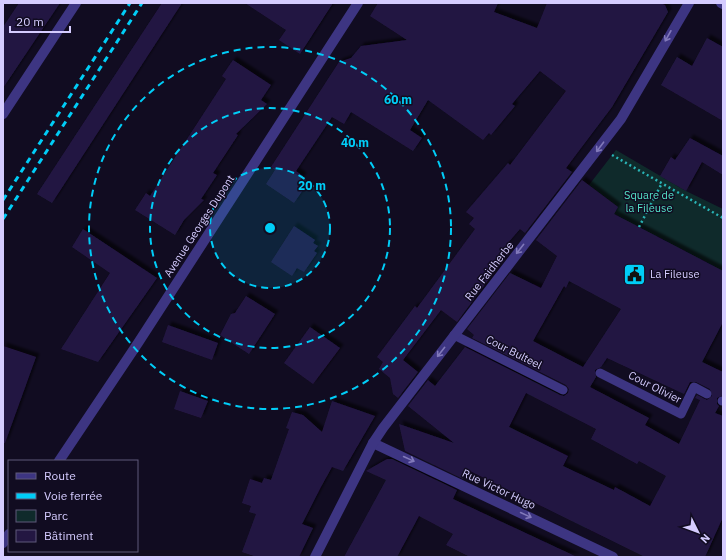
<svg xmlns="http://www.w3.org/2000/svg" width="726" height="560" font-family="'IBM Plex Sans',sans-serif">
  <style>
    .green { fill: #0f2a2b }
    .building { fill: #231742; fill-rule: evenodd; filter: url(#shadow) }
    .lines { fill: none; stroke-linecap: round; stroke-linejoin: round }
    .path { stroke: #29b4b6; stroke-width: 2.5; stroke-dasharray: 2 3; stroke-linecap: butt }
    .service { stroke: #3d3582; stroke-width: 9 }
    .minor { stroke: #3d3582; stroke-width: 10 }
    .tertiary { stroke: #3d3582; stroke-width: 10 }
    .rail { stroke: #00cdf7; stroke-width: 3; stroke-dasharray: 6 5; stroke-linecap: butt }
    .oneway { stroke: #8179ba }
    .ring { fill: none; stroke: #00cdf7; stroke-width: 2; stroke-dasharray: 7 5 }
    .labels { text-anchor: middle; stroke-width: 3; stroke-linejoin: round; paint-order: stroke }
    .park-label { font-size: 11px; fill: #54e3c9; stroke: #110c21 }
    .street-label { font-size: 11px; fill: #d5ccff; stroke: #110c21 }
    .poi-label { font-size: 11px; fill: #d5ccff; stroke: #110c21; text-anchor: start }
    .centre { fill: #00cdf7; stroke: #110c21; stroke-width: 2 }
    .ring-label { font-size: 12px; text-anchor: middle; font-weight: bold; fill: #00cdf7; stroke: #110c21; stroke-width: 3; stroke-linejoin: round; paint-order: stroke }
  </style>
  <defs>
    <filter id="shadow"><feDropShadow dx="3.5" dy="-3.5" stdDeviation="1" flood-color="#0009"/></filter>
  </defs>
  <rect width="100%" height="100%" fill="#110c21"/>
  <!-- green -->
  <polygon class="green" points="616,150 686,191 723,209 723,271 614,214 618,207 589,185"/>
  <!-- building -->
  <g class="building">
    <polygon points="19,3 60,3 3,88 3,27"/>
    <polygon points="162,3 182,3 52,203 37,194"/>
    <polygon points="245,3 333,3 300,54 279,40 286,30"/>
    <polygon points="378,3 498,3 494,12 537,28 547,3 660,3 665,5 668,12 612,107 566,168 572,172 525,233 520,229 507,244 492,264 498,267 457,322 441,310 403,360 418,372 398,398 393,394 390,378 379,369 383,362 377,357 415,306 417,308 475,229 469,224 474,218 466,212 508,163 510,165 566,91 540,71 512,104 515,106 491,135 489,133 483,140 428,100 410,130 422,138 413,151 351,112 344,124 332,117 296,171 303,176 297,185 303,190 294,203 266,184 275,170 271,167 339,62 351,58 361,46 407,40 370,16"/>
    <polygon points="707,38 723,47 723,121 661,85 677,57 692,66"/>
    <polygon points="233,60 271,85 261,100 267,104 236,134 238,135 213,173 217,175 201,199 204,200 184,220 175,235 135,210 146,193 150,196 226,79 222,76"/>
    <polygon points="690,138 723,156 723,175 702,162 686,191 660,176 671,157 675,160"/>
    <path d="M582,180L618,207L614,214L723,271V322L702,362L723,372V395L717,398V404L719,406L715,413L723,416V517L705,557H645L468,470L463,479L405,451L399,424L454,443L408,406L428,380L435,386L465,347L560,395L564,396L568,393L569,389L566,385L472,338L474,335L467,329L510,273L541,288L557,256L536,240ZM569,281L621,309L583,367L533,341L564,286L566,288ZM607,358L684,394L690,382H696L710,389L712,396L707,400L697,395L695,398L700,400L679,444L645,425L649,418L590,387L596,377L595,370L601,367ZM526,393L596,429L591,439L637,464L639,461L666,476L650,506L615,487L614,490L563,466L568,456L509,427Z"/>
    <polygon points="294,226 315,240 313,243 318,246 314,251 317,253 304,272 297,268 292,276 271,262"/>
    <polygon points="83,229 157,278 98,362 61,349 110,273 72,247"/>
    <polygon points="246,296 275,314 249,354 220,335 231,314 235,313"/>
    <polygon points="168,325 218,343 212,360 162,342"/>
    <polygon points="310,327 340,348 313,384 284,363"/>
    <polygon points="3,346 36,357 5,443 3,443"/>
    <polygon points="180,391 208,401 201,418 174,409"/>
    <polygon points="332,401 375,416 343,471 332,467 322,485 302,524 313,528 299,557 257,557 242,552 256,514 249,512 251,506 242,503 250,479 262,483 264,478 271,480 289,429 286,428 292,412 303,415 322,432"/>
    <polygon points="387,459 392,459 457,490 453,499 577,557 470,557 446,545 453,534 419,516 397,557 344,557 386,480 366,471"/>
  </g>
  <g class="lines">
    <!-- path -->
    <g class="path">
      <polyline points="612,155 723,218"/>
      <polyline points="639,227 662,183"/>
    </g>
    <!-- service -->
    <g class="service">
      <polyline points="454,335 563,390"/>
      <polyline points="600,373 681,414 694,387 707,394"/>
      <polyline points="722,401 723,401"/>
    </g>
    <!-- minor -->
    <g class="minor">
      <polyline points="3,114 76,3"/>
      <polyline points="373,443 613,557"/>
      <polyline points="59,461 138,343 358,3"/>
      <polyline points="3,543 9,534"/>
      <polyline points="315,557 373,443 383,428 621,119 689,3"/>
    </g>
    <!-- tertiary -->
    <polyline class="tertiary" points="721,3 723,4"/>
    <!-- rail -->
    <g class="rail">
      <polyline points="3,200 130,3"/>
      <polyline points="3,219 142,3"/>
    </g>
  </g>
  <!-- one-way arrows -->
  <defs><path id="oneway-shaft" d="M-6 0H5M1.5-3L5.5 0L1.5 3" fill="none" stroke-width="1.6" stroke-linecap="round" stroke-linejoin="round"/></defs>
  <g class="oneway">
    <use href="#oneway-shaft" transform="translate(668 36) rotate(119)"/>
    <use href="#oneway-shaft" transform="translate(600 147) rotate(127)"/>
    <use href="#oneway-shaft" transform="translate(520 249) rotate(128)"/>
    <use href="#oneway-shaft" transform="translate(441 352) rotate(128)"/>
    <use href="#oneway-shaft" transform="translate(409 459) rotate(25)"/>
    <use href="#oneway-shaft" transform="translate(526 515) rotate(25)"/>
  </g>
  <!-- distance rings -->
  <circle cx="270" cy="228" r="60" fill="#00cdf7" fill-opacity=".12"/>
  <g class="ring">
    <circle cx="270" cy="228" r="60"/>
    <circle cx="270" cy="228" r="120"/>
    <circle cx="270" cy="228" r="181"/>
  </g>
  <!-- icons -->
  <defs>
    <symbol id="civic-square" viewBox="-11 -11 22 22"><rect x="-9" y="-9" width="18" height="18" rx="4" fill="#00cdf7" stroke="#110c21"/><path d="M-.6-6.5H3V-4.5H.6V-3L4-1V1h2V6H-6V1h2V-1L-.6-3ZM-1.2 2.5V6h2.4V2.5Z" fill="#111"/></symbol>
  </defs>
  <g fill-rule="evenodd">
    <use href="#civic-square" x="622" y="262" width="25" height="25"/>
  </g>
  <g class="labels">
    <!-- park labels -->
    <g class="park-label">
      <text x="649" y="199">Square de<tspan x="649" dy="13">la Fileuse</tspan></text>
    </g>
    <!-- street labels -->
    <g class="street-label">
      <text transform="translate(199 226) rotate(-57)" y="4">Avenue Georges Dupont</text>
      <text transform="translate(489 271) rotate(-52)" y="4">Rue Faidherbe</text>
      <text transform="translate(514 352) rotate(27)" y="4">Cour Bulteel</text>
      <text transform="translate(655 387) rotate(27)" y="4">Cour Olivier</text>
      <text transform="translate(499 489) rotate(25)" y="4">Rue Victor Hugo</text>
    </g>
    <!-- poi labels -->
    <g class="poi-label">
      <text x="650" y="278">La Fileuse</text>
    </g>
  </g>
  <circle cx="270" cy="228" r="6" class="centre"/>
  <g class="ring-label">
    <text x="398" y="104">60 m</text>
    <text x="355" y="147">40 m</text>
    <text x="312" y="190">20 m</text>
  </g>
  <!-- border -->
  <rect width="726" height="560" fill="none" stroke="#d5ccff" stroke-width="8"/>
  <!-- legend -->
  <rect x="8" y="460" width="130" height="92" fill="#110c21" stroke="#5f597a"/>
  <rect x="16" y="473" width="20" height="6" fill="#3d3582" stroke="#5f597a"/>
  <text x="44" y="480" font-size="12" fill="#d5ccff">Route</text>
  <rect x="16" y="493" width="20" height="6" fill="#00cdf7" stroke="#5f597a"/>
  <text x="44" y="500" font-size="12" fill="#d5ccff">Voie ferrée</text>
  <rect x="16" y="510" width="20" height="12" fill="#0f2a2b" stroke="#5f597a"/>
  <text x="44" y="520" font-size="12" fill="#d5ccff">Parc</text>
  <rect x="16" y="530" width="20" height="12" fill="#231742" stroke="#5f597a"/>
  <text x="44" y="540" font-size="12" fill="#d5ccff">Bâtiment</text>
  <!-- north arrow -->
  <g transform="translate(698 532) rotate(132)" stroke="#110c21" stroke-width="3" paint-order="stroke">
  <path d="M0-3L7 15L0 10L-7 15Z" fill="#d5ccff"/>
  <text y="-6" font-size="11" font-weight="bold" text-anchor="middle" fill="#d5ccff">N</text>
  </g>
  <!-- scale -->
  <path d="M10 26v6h60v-6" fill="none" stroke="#d5ccff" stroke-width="2"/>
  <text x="16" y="26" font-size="12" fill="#d5ccff" stroke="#110c21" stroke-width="3" paint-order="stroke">20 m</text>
</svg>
